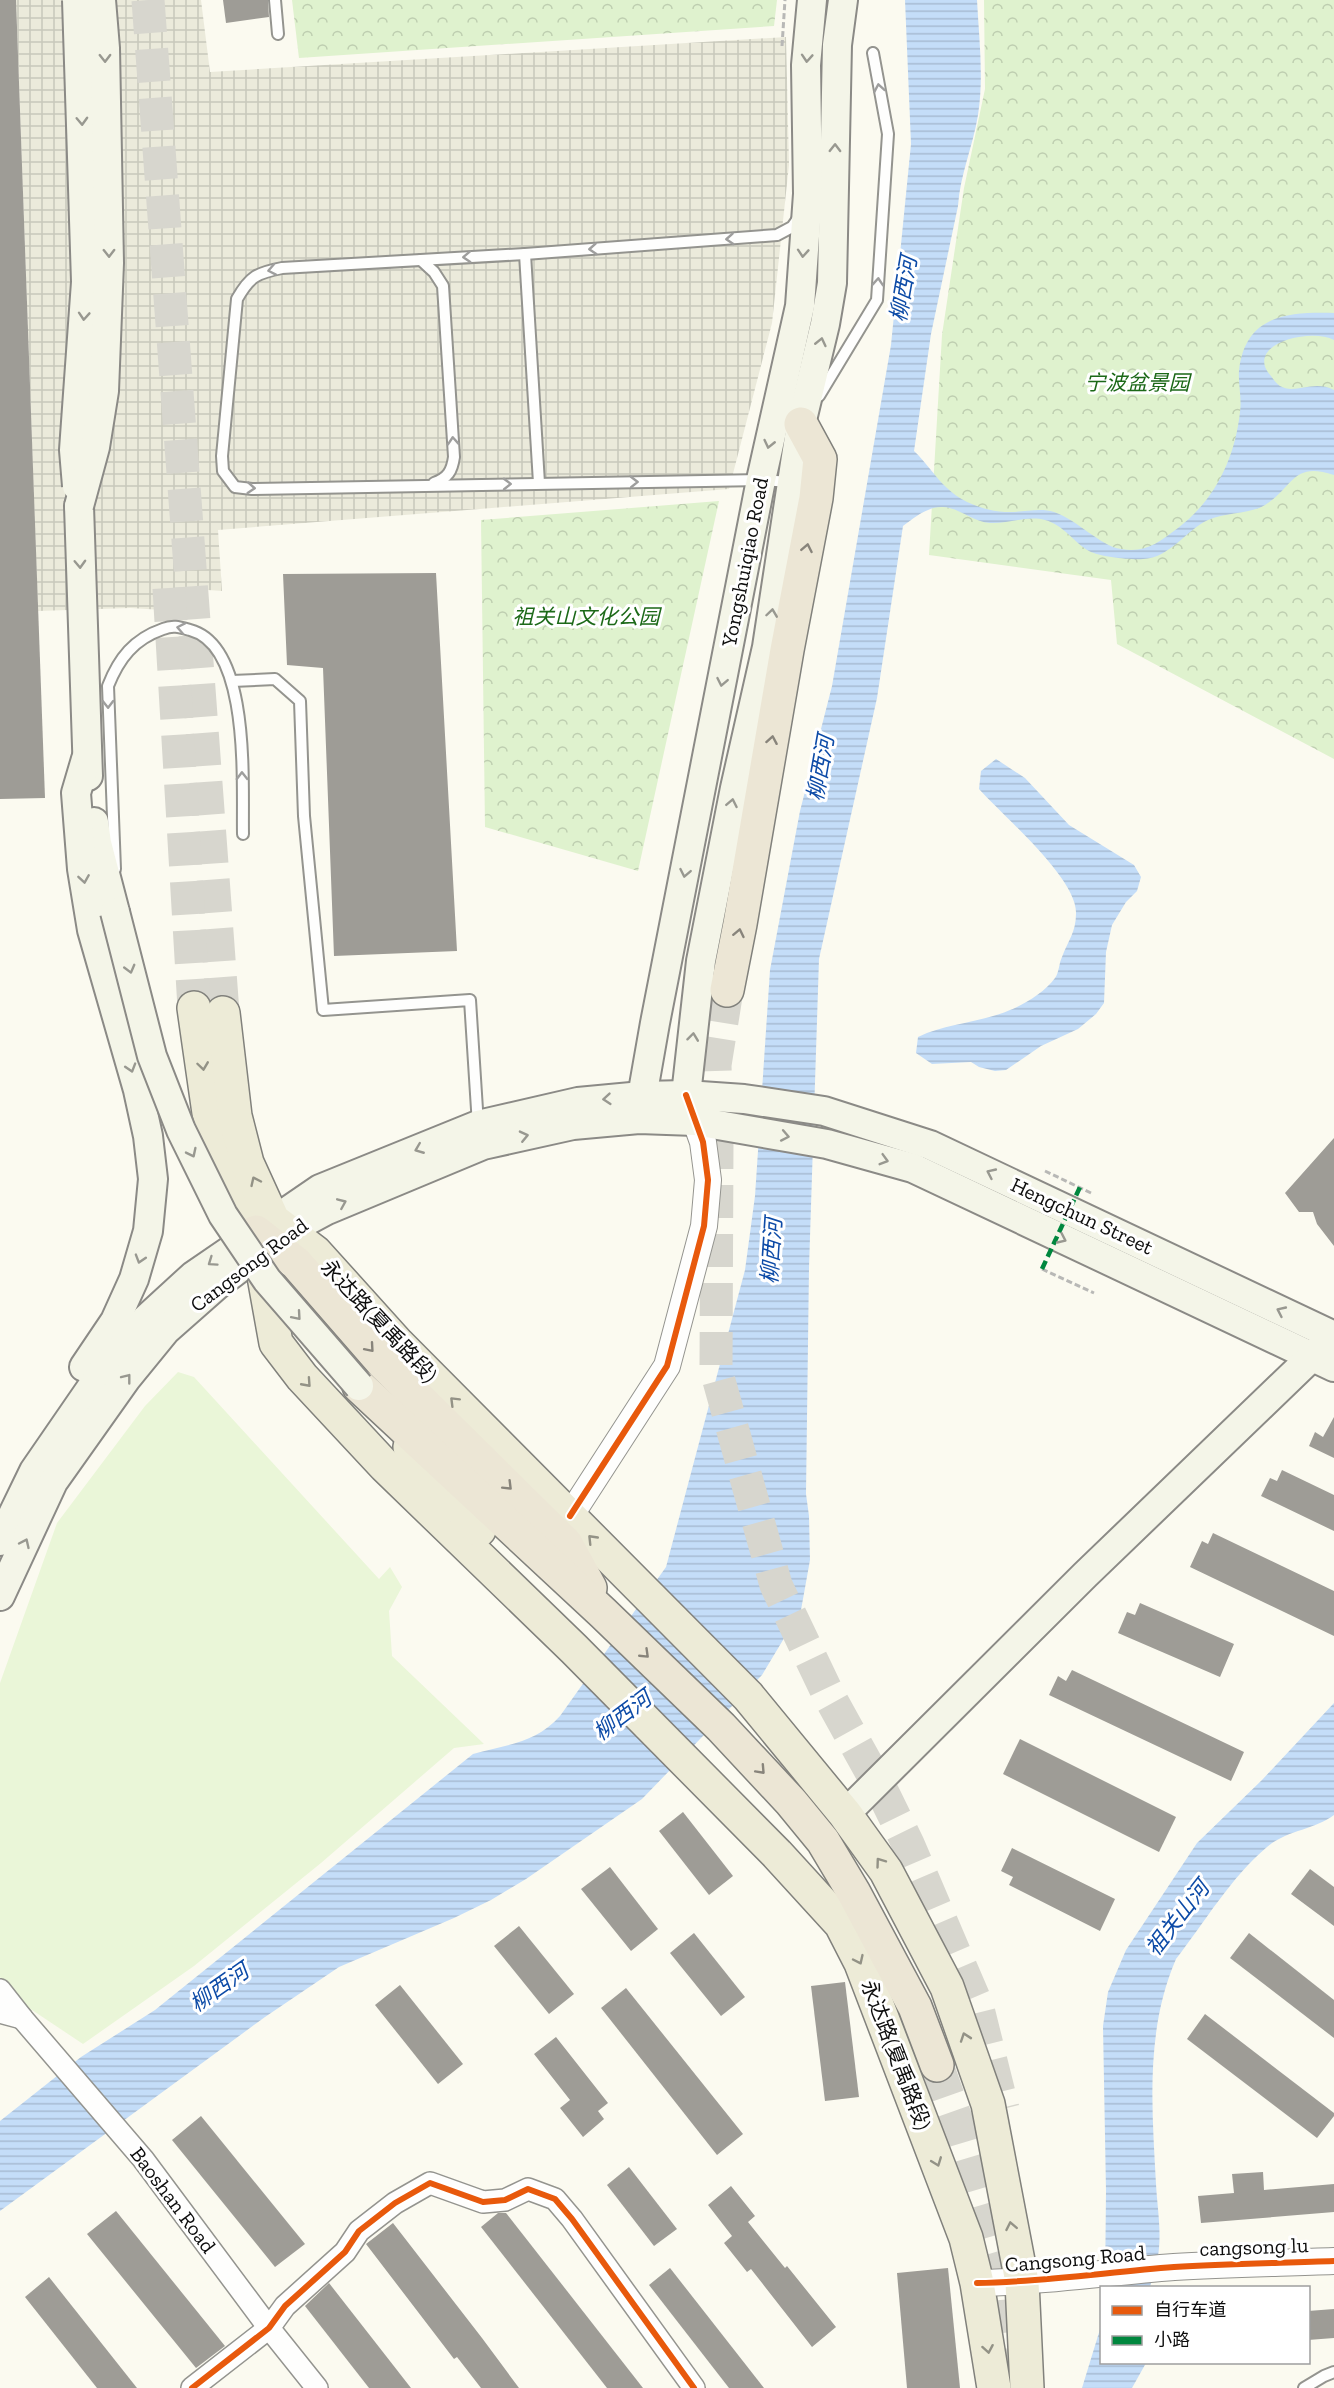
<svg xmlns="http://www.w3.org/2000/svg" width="1334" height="2388" font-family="'Zilla Slab','Noto Sans SC',serif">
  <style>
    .park { fill: url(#park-crowns) }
    .pitch { fill: #eaf6d8 }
    .plaza { fill: url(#plaza-grid) }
    .water { fill: url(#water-rules) }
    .building { fill: #9e9c96 }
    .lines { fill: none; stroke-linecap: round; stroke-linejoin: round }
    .primary-tunnel { stroke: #d7d6ce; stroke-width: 33; stroke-dasharray: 33 16; stroke-linecap: butt }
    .trunk-tunnel { stroke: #d7d6ce; stroke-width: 33; stroke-dasharray: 33 16; stroke-linecap: butt }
    .service-casing { stroke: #94948f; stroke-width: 14 }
    .minor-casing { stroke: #94948f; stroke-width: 24 }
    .tertiary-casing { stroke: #94948f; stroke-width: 28 }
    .secondary-casing { stroke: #8b8a86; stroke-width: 32 }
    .primary-casing { stroke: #81817c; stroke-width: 36 }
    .trunk-casing { stroke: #81817c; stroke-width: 36 }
    .path { stroke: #b8b8b6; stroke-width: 3; stroke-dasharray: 6 3; stroke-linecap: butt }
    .service { stroke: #fefefd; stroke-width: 10 }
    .minor { stroke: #fefefd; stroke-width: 21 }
    .tertiary { stroke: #fefefd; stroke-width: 26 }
    .secondary { stroke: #f4f5e8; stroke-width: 28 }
    .primary { stroke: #edebd7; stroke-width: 33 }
    .trunk { stroke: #ece6d5; stroke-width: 33 }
    .secondary-bridge-casing { stroke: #8b8a86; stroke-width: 32; stroke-linecap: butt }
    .secondary-bridge { stroke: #f4f5e8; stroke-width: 28 }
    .quiet { stroke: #00873e; stroke-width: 4.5; stroke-dasharray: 9 4.5; stroke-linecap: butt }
    .cycleway-casing { stroke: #fff; stroke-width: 10 }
    .cycleway { stroke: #e8590c; stroke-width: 6 }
    .oneway { stroke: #989890 }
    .oneway2 { stroke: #9e9e9d }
    .oneway3 { stroke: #88847b }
    .oneway4 { stroke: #939286 }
    .labels { text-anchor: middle; stroke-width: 6; stroke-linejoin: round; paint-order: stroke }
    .park-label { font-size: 21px; font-style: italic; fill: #1c6918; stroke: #fff }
    .street-label { font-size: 21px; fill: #0d0d0d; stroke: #fff }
    .water-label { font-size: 22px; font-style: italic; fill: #0d4ba7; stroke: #fff }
  </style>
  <defs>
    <pattern id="park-crowns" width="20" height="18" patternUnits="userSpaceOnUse" patternTransform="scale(1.5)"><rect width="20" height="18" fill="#dff2ce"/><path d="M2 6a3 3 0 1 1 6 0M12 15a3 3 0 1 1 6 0" fill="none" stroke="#beceb0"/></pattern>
    <pattern id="plaza-grid" width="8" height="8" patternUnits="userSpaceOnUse" patternTransform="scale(1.5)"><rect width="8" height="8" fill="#ebeadb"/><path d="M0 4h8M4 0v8" fill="none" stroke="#c8c8bb"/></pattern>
    <pattern id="water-rules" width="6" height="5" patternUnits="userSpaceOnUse" patternTransform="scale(1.5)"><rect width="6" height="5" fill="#c4ddf8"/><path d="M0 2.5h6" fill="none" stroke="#a7bcd3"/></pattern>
  </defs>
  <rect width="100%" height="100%" fill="#fbfaf0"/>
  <!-- park -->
  <g class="park">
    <polygon points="292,0 777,0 774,26 299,58"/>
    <polygon points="984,0 1334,0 1334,759 1117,644 1111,580 929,555 942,335 964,188 985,89"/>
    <polygon points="719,501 638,871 485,827 481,520"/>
  </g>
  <!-- pitch -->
  <polygon class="pitch" points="178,1372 194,1377 379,1579 390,1567 402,1587 389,1611 392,1656 484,1744 454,1748 321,1863 194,1966 83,2044 11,1996 0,1977 0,1683 57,1523 145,1406"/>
  <!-- plaza -->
  <polygon class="plaza" points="16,0 201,0 210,72 786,37 789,165 772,323 729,489 218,530 222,591 208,590 208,599 196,612 130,608 38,611"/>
  <!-- water -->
  <g class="water">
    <path d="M905,0H977C979,38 984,78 978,115C973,146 960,175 958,206L931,334L914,451C926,462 935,477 947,488C961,502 985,511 1005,512C1021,513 1039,507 1054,512C1078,520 1100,546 1121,549C1146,553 1158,543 1178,528C1215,500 1235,458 1240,412C1242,398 1238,384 1239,371C1245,314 1289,312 1334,313V340C1309,327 1243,345 1271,376C1273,379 1277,384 1280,386C1295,395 1313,379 1334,390V475C1292,461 1294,487 1265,505C1251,514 1226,512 1208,520C1186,530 1170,558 1143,559C1131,560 1100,557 1089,551C1073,542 1064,525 1045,520C1027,515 1009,524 990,523C973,522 960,508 943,507C928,506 914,518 903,526L877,698L819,959L809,1268L806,1494L809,1516L810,1560L801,1610L762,1675L642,1799L526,1879L491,1900L454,1918L339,1967L265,2017L0,2211V2121L81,2057L155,2010L473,1754C506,1745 536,1743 560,1716L666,1567L745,1270L755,1196L770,970L800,811L832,686L891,345L911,144Z"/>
    <path d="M996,759L1025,778L1069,825L1134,865L1141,877L1137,891L1126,902L1112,925L1106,952L1104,1003L1096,1014L1078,1029L1041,1046L1006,1070L995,1071L979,1067L971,1062L932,1064L916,1053L918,1037C947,1023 980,1023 1010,1010C1025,1004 1045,992 1055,978C1059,973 1059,963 1062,957C1068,941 1076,932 1076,914C1078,879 1003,816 979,789L981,771Z"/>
    <path d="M1334,1703V1815C1314,1830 1287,1830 1267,1847C1232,1876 1204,1923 1176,1959C1145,2031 1152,2108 1156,2184C1157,2204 1161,2227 1159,2248C1158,2261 1153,2275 1150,2287L1105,2288L1106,2191L1103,2026L1108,1992L1126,1950L1197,1843L1262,1780Z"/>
    <polygon points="1101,2326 1102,2362 1146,2363 1132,2388 1082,2388"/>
  </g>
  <!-- building -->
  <g class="building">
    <polygon points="0,0 16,0 45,798 0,799"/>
    <polygon points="223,0 268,0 269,17 226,23"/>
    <polygon points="436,573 457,951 334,956 323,668 287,665 283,574"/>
    <polygon points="1334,1138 1334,1246 1317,1224 1313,1212 1299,1212 1285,1193"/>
    <polygon points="1334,1417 1334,1458 1309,1446 1315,1432 1323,1437"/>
    <polygon points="1282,1470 1334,1495 1334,1531 1261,1496 1270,1478 1277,1481"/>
    <polygon points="1213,1533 1334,1591 1334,1636 1190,1567 1202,1541 1208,1544"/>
    <polygon points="1140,1603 1234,1644 1220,1677 1118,1633 1127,1612 1135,1615"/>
    <polygon points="1072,1670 1244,1752 1231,1781 1049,1695 1058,1676 1066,1681"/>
    <polygon points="1020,1739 1176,1817 1159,1852 1003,1774"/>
    <polygon points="683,1812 733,1876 709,1895 659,1831"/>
    <polygon points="1012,1848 1115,1899 1100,1931 1009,1885 1013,1877 1001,1871"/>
    <polygon points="610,1867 658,1929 631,1951 581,1889"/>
    <polygon points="1310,1869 1334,1887 1334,1926 1291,1894"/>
    <polygon points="519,1926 574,1994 549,2014 494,1946"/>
    <polygon points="694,1933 745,1997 721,2016 670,1953"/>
    <polygon points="1249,1933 1334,2000 1334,2038 1230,1958"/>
    <polygon points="845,1982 859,2097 825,2101 811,1986"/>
    <polygon points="400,1985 463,2064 438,2084 375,2005"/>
    <polygon points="626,1988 743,2134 717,2155 601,2008"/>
    <polygon points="1205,2014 1334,2113 1334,2116 1317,2138 1187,2039"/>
    <polygon points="556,2037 608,2103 598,2111 604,2119 583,2137 560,2108 570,2100 534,2054"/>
    <polygon points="201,2116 305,2244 275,2267 172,2140"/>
    <polygon points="629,2167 677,2229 654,2246 607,2185"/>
    <polygon points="1263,2172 1264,2190 1334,2184 1334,2212 1201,2223 1198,2196 1234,2193 1232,2174"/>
    <polygon points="731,2186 755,2216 748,2222 785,2268 787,2266 836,2327 812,2347 751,2269 747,2272 724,2243 732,2236 708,2205"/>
    <polygon points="116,2211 225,2346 196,2368 87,2234"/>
    <polygon points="498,2213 506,2213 643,2388 607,2388 481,2227"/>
    <polygon points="393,2223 482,2338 519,2388 481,2388 457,2357 454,2359 366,2244"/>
    <polygon points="670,2268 764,2388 729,2388 649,2285"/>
    <polygon points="948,2268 960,2388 907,2388 897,2273"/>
    <polygon points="49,2277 137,2388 97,2388 25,2297"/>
    <polygon points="329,2283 411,2388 369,2388 305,2306"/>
    <polygon points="1334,2309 1334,2338 1308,2340 1308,2311"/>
  </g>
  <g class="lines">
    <!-- primary-tunnel -->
    <g class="primary-tunnel">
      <polyline points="148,0 223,1013"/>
      <polyline points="169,588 194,1008"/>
    </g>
    <!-- trunk-tunnel -->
    <g class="trunk-tunnel">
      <polyline points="727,990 715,1065 717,1142 716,1370 776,1585 828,1694 884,1795 908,1844 977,2005 1003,2109"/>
      <polyline points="937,2065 960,2130 1004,2277 1011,2374"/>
    </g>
    <defs>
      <g id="service">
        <polyline points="275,0 278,34"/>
        <polyline points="525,254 539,483"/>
        <path d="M421,260L434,272L443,286L454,457C452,471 448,478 434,483"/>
        <polyline points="819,396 877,300 888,134 873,53"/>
        <path d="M790,482L761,480L252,489L235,487L223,471L222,456L237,299C250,276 257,273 282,268L525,254L777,235L792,227L799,217"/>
        <polyline points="232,681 275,679 300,701 304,816 323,1010 470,1000 478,1125"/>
        <path d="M115,869L108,686C119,658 134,639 163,629C173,625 179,627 190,630C251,646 242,784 243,834"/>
        <polyline points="1304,2388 1324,2376 1334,2372"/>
      </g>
      <g id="minor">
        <polyline points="0,1990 22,2018 0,2012"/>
        <polyline points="22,2018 143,2159 269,2328 317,2388"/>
        <polyline points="192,2388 269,2328 285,2306 345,2252 359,2231 395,2203 430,2183 483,2202 505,2200 528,2189 555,2199 572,2219 694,2388"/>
      </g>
      <g id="tertiary">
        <polyline points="570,1516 667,1366 704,1226 708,1180 703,1142 690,1105"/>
        <path d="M977,2283C1043,2282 1108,2272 1174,2267C1227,2264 1281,2263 1334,2261"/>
      </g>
      <g id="secondary">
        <polyline points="79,506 88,776"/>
        <polyline points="94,822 97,843 115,912"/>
        <polyline points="686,1095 701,961 735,788 767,647 801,424 825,324 832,283 837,45 843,0"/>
        <polyline points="639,1114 655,1023 761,480 800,306 808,194 806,65 812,0"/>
        <polyline points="84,1367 115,1321 134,1279 148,1231 153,1179 148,1136 138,1090 92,930 82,869 76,793 86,759"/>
        <polyline points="0,1541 34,1471 107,1365 146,1319 193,1276 320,1189 478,1125 578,1102 642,1096 686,1095 744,1099 824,1111 930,1145 1334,1336"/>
        <polyline points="0,1596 53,1482 126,1379 166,1330 217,1285 288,1231 327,1210 483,1145 573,1125 639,1119 695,1121 827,1144 913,1168 1334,1367"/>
        <polyline points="845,1814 1085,1575 1324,1345"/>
      </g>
      <g id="primary">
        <polyline points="194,1008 209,1113 225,1175 256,1232 276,1343 302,1377 385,1466 574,1649 777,1854 841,1924 861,1963 966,2238 977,2283 994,2388"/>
        <polyline points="223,1013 235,1116 247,1163 273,1220 315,1252 398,1344 748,1696 845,1814 886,1871 947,1987 988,2104 1022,2282 1027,2388"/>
        <polyline points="410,1447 479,1530"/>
      </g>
      <g id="trunk">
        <polyline points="727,990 740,924 787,650 816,498 820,459 801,424"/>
        <polyline points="256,1232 296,1263 383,1363 566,1544 590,1588"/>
        <polyline points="359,1386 603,1613 721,1727 791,1802 823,1841 854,1893 915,2007 937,2065"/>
      </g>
    </defs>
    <!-- service casing -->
    <use href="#service" class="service-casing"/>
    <!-- minor casing -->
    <use href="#minor" class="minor-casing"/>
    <!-- tertiary casing -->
    <use href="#tertiary" class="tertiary-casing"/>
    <!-- secondary casing -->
    <use href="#secondary" class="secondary-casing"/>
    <!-- primary casing -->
    <use href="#primary" class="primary-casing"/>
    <!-- trunk casing -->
    <use href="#trunk" class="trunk-casing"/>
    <!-- path -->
    <g class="path">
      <polyline points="782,46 785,0"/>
      <polyline points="1045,1171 1091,1193"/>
      <polyline points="1042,1269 1094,1293"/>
    </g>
    <!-- service -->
    <use href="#service" class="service"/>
    <!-- minor -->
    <use href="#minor" class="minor"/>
    <!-- tertiary -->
    <use href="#tertiary" class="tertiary"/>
    <!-- secondary -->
    <use href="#secondary" class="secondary"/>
    <!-- primary -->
    <use href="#primary" class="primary"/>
    <!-- trunk -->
    <use href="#trunk" class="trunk"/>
    <defs>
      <g id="secondary-bridge">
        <polyline points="77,0 86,282 74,450 77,486"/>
        <polyline points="79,506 95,447 104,391 109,263 105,48 101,0"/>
        <polyline points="115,912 152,1056 181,1130 223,1215 267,1280 359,1386"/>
      </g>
    </defs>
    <!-- secondary-bridge casing -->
    <use href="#secondary-bridge" class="secondary-bridge-casing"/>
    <!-- secondary-bridge -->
    <use href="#secondary-bridge" class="secondary-bridge"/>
    <!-- quiet -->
    <polyline class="quiet" points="1042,1269 1080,1187"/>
    <defs>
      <g id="cycleway">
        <polyline points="570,1516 667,1366 704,1226 708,1180 703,1142 686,1095"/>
        <path d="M977,2283C1043,2282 1108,2272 1174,2267C1227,2264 1281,2263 1334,2261"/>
        <polyline points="192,2388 269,2328 285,2306 345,2252 359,2231 395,2203 430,2183 483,2202 505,2200 528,2189 555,2199 572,2219 694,2388"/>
      </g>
    </defs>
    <!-- cycleway casing -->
    <use href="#cycleway" class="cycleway-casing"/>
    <!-- cycleway -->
    <use href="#cycleway" class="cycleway"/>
  </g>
  <!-- one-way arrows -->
  <defs><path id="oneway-chevron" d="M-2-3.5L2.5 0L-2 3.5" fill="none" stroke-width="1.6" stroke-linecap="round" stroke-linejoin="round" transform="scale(1.5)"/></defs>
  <g class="oneway">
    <use href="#oneway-chevron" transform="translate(105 58) rotate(89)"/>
    <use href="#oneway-chevron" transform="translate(807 58) rotate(94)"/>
    <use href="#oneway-chevron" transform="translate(82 121) rotate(88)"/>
    <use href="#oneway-chevron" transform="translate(835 148) rotate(-89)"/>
    <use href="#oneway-chevron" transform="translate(109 253) rotate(89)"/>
    <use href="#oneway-chevron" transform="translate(803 253) rotate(94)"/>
    <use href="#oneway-chevron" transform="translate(84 316) rotate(94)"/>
    <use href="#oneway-chevron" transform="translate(821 342) rotate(-77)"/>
    <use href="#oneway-chevron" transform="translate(769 444) rotate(103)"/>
    <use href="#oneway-chevron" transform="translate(80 564) rotate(88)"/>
    <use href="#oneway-chevron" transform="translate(772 613) rotate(-82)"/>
    <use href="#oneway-chevron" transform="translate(722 682) rotate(101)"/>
    <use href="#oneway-chevron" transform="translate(732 803) rotate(-79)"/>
    <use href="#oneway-chevron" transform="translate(685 873) rotate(101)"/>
    <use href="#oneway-chevron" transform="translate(84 879) rotate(81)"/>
    <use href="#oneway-chevron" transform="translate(130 969) rotate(75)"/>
    <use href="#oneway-chevron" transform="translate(693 1037) rotate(-83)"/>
    <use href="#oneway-chevron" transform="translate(131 1068) rotate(73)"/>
    <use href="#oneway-chevron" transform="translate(607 1099) rotate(175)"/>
    <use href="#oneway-chevron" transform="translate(524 1136) rotate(-13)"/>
    <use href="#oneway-chevron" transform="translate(785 1136) rotate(11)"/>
    <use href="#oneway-chevron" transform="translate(419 1149) rotate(158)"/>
    <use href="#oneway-chevron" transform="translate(192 1153) rotate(64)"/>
    <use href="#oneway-chevron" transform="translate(884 1160) rotate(16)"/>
    <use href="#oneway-chevron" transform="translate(991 1173) rotate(-155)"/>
    <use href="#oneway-chevron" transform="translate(342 1203) rotate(-23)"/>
    <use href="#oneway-chevron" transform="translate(1062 1239) rotate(25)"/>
    <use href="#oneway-chevron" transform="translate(140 1259) rotate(107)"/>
    <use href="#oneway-chevron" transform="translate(212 1262) rotate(145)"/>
    <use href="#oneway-chevron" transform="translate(1281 1311) rotate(-155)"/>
    <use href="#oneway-chevron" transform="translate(297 1316) rotate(49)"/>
    <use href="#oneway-chevron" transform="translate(127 1378) rotate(-52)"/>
    <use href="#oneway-chevron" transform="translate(25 1543) rotate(-65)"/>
  </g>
  <g class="oneway2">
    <use href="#oneway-chevron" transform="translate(879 88) rotate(-100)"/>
    <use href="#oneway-chevron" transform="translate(730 239) rotate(176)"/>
    <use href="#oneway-chevron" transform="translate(593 249) rotate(176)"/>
    <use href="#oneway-chevron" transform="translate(467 257) rotate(177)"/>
    <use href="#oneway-chevron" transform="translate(272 270) rotate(169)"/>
    <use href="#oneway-chevron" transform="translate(878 282) rotate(-86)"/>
    <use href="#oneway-chevron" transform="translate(453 441) rotate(-94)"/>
    <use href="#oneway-chevron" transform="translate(634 482) rotate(-1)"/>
    <use href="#oneway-chevron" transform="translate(507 484) rotate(-1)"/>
    <use href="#oneway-chevron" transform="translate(251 488) rotate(4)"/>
    <use href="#oneway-chevron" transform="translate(181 628) rotate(-169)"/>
    <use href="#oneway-chevron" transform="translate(108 704) rotate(89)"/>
    <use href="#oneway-chevron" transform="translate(242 776) rotate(-91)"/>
  </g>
  <g class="oneway3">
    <use href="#oneway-chevron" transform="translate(807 548) rotate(-79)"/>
    <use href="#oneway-chevron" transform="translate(772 740) rotate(-80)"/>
    <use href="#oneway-chevron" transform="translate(739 933) rotate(-78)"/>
    <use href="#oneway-chevron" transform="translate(370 1348) rotate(49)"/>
    <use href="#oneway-chevron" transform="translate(508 1486) rotate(45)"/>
    <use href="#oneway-chevron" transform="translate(645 1654) rotate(44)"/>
    <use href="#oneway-chevron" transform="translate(761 1770) rotate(47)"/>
  </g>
  <g class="oneway4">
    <use href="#oneway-chevron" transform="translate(203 1066) rotate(82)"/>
    <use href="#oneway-chevron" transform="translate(255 1181) rotate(-115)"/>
    <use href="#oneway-chevron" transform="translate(307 1383) rotate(48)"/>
    <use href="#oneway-chevron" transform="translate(454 1401) rotate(-135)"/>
    <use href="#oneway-chevron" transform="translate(592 1539) rotate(-134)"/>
    <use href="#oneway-chevron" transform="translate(880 1862) rotate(-126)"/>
    <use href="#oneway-chevron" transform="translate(859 1960) rotate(65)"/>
    <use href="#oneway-chevron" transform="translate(965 2037) rotate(-109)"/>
    <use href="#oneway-chevron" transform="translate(937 2162) rotate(69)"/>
    <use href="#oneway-chevron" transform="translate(1011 2226) rotate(-101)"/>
    <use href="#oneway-chevron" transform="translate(988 2349) rotate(80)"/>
  </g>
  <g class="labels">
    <!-- park labels -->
    <g class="park-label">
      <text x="1137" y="390">宁波盆景园</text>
      <text x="586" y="624">祖关山文化公园</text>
    </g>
    <!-- street labels -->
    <g class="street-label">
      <text transform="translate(745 562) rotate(-79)" y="7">Yongshuiqiao Road</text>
      <text transform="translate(1082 1216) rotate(25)" y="7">Hengchun Street</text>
      <text transform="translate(249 1265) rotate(-37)" y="7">Cangsong Road</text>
      <text transform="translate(379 1321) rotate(47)" y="7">永达路(夏禹路段)</text>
      <text transform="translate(896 2055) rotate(69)" y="7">永达路(夏禹路段)</text>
      <text transform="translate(173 2200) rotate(53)" y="7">Baoshan Road</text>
      <text transform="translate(1254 2247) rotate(-2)" y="7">cangsong lu</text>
      <text transform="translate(1075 2259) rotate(-5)" y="7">Cangsong Road</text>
    </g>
    <!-- water labels -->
    <g class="water-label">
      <text transform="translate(903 289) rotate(-80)" y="8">柳西河</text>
      <text transform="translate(820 768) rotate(-80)" y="8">柳西河</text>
      <text transform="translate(771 1251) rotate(-86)" y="8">柳西河</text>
      <text transform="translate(622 1715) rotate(-37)" y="8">柳西河</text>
      <text transform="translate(1177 1918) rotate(-52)" y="8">祖关山河</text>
      <text transform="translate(219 1987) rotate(-35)" y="8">柳西河</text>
    </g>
  </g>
  <!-- legend -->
  <rect x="1100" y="2286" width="210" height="78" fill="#ffffff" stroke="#9e9e9e" stroke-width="1.5"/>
  <rect x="1112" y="2306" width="30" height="9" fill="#e8590c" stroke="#9e9e9e" stroke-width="1.5"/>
  <text x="1154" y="2316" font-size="18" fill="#0d0d0d">自行车道</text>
  <rect x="1112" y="2336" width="30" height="9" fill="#00873e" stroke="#9e9e9e" stroke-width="1.5"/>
  <text x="1154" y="2346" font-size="18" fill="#0d0d0d">小路</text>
</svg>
